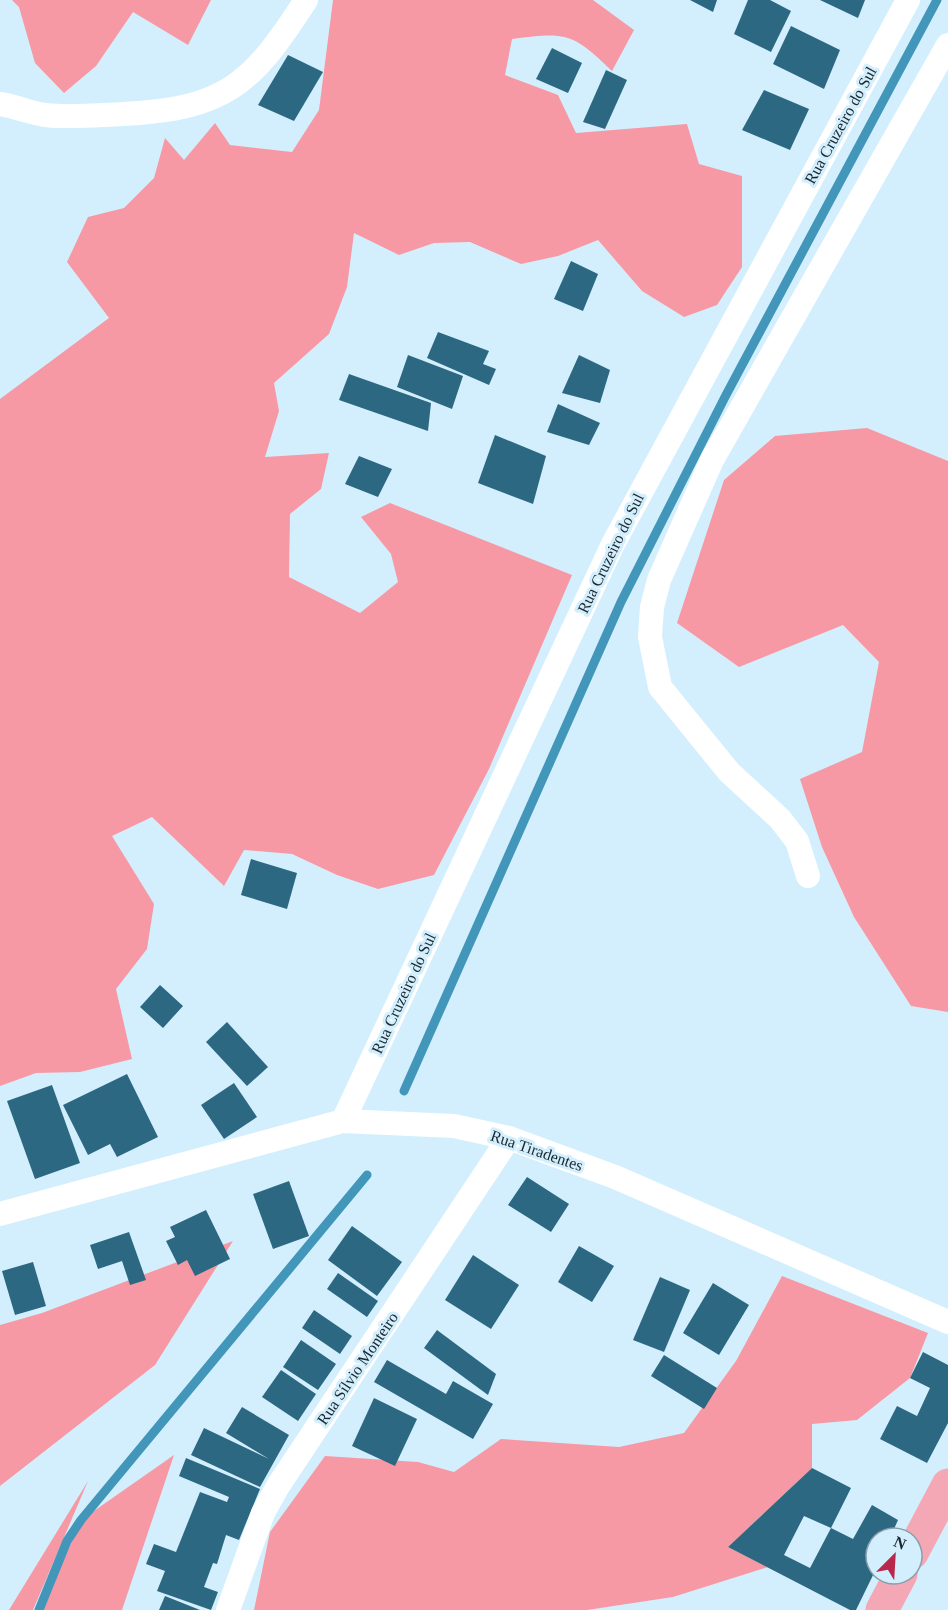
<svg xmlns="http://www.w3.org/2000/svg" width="948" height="1610" font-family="'Times New Roman',serif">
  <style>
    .green { fill: #f799a4 }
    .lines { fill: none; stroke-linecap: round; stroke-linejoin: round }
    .stream { stroke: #4296ba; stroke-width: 9 }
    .building { fill: #2c6882 }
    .minor { stroke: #fff; stroke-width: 24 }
    .primary { stroke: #f4a7b4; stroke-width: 33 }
    .labels { text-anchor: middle; stroke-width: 6; stroke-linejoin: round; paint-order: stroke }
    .street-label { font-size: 16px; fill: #1b282f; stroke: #d3effd }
  </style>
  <rect width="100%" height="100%" fill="#d3effd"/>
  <!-- green -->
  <g class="green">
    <polygon points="12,0 211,0 188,45 133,12 96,66 64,93 35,63 19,7"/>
    <path d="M333,0H593L634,30L612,71C572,32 566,32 512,39L505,75L558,95L576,133L687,124L699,164L742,176V267L717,305L684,317L642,291L598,240L558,256L521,264L470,242L434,243L399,255L354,233L347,287L329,334L274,383L279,411L265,457L329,453L321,489L290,514L289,577L360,613L398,582L391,554L361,517L390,503L572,575L489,769L434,875L378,889L337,875L292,854L244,850L224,886L152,817L112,836L154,904L147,949L116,989L132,1059L80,1072L36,1073L0,1086V399L109,318L67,262L88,217L124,208L154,178L165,138L184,160L215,123L230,145L292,152L319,110Z"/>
    <polygon points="867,428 948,461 948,1012 911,1006 854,917 822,847 800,779 862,752 879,662 843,625 739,667 677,623 724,480 775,436"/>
    <polygon points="233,1241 155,1365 0,1486 0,1325 42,1313"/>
    <polygon points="782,1276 928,1333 910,1378 857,1420 812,1424 812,1468 728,1547 768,1567 673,1597 587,1610 254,1610 270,1532 325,1456 418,1462 454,1472 501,1439 619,1447 684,1433 736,1361"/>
    <polygon points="174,1455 122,1610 41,1610 81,1520"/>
    <polygon points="88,1481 33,1610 9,1610"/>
  </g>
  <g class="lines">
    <!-- stream -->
    <g class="stream">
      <polyline points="404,1091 621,602 726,395 937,0"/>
      <polyline points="39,1610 67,1541 81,1520 367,1175"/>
    </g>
  </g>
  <!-- building -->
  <g class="building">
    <polygon points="690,0 717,0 713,12"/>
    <polygon points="748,0 770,0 791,11 771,52 734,34"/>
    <polygon points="820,0 865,0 858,18"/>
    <polygon points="791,26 840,50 824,89 773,64"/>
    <polygon points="552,48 582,63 568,93 536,79"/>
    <polygon points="288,55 323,72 294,121 258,105"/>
    <polygon points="606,70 627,80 605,129 583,122"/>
    <polygon points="764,90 809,109 790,150 742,130"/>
    <polygon points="571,261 598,274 583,311 554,299"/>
    <polygon points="438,332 489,351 483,364 496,369 489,385 427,358"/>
    <polygon points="408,355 463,376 452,409 397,387"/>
    <polygon points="579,355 610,370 600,403 562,393"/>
    <polygon points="349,374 431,403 428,431 339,400"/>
    <polygon points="558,404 600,423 589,445 547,432"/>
    <polygon points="495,435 546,456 533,504 478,483"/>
    <polygon points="359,456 392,469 378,497 345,484"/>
    <polygon points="251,859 297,873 287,909 241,895"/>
    <polygon points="160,985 183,1006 163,1028 140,1007"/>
    <polygon points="227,1022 268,1067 247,1086 206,1042"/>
    <polygon points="127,1074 158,1137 117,1157 110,1144 88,1155 63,1105"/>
    <polygon points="234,1083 257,1117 224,1139 201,1105"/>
    <polygon points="52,1085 80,1163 35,1179 7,1101"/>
    <polygon points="527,1177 569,1204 551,1232 508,1205"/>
    <polygon points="289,1181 309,1236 273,1249 253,1194"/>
    <polygon points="206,1210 230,1259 195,1276 187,1260 178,1265 166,1241 175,1237 170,1227"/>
    <polygon points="352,1226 402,1262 377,1296 328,1260"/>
    <polygon points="129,1232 146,1280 130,1285 122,1261 98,1269 90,1245"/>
    <polygon points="579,1246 614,1266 592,1302 558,1282"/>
    <polygon points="473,1255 519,1285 491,1329 445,1300"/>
    <polygon points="33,1262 46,1306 15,1315 2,1271"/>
    <polygon points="338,1273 378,1301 367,1317 327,1289"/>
    <polygon points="660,1277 690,1290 664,1352 633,1340"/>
    <polygon points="713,1283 749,1305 719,1355 683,1333"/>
    <polygon points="314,1310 352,1336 340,1354 302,1328"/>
    <polygon points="437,1330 496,1374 488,1395 424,1348"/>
    <polygon points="301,1340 336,1364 318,1390 283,1367"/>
    <polygon points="923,1352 948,1365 948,1423 927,1463 880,1439 897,1406 917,1416 930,1388 910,1378"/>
    <polygon points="664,1355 717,1388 704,1409 651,1376"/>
    <polygon points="387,1360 446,1394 453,1381 493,1404 473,1439 374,1382"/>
    <polygon points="281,1370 316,1394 298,1421 262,1397"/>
    <polygon points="374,1398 417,1419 395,1466 352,1446"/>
    <polygon points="242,1407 289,1435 260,1487 191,1455 204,1428 269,1459 226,1433"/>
    <polygon points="186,1458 260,1489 239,1540 226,1535 217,1564 213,1563 204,1587 218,1592 211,1610 157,1591 165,1571 146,1564 154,1544 176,1552 200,1492 227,1502 229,1497 179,1476"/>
    <polygon points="812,1468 851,1488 831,1528 804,1516 784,1555 810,1568 831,1528 853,1539 872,1505 898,1520 890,1538 876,1538 876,1569 856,1610 850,1610 728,1547"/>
    <polygon points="165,1596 200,1610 159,1610"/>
  </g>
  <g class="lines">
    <!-- minor -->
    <g class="minor">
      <path d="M0,104C15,106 30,113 45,115C70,118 97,115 123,114C226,109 252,84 306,0"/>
      <polyline points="808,876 797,841 780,819 729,772 660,687 650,637 652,607 659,580 712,460 948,45"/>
      <polyline points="343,1121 613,544 908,0"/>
      <polyline points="0,1214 343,1121 454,1126 509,1138 615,1177 948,1322"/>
      <polyline points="228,1610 263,1513 278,1486 509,1138"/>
    </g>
    <!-- primary -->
    <g class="primary">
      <polyline points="912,1553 948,1485"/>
      <polyline points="882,1610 901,1574"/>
    </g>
  </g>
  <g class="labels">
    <!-- street labels -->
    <g class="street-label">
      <text transform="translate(840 125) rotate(-61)" y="6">Rua Cruzeiro do Sul</text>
      <text transform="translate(610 553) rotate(-64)" y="6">Rua Cruzeiro do Sul</text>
      <text transform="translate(403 993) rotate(-65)" y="6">Rua Cruzeiro do Sul</text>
      <text transform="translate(537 1150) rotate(19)" y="6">Rua Tiradentes</text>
      <text transform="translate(357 1368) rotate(-56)" y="6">Rua Sílvio Monteiro</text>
    </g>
  </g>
  <!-- north arrow -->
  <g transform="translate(894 1556) rotate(24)"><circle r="28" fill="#d3effd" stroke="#899fab" stroke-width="1.5"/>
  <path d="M0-4.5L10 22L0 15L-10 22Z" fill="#b8274c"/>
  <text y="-9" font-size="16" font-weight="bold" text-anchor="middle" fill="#1b282f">N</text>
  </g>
</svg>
